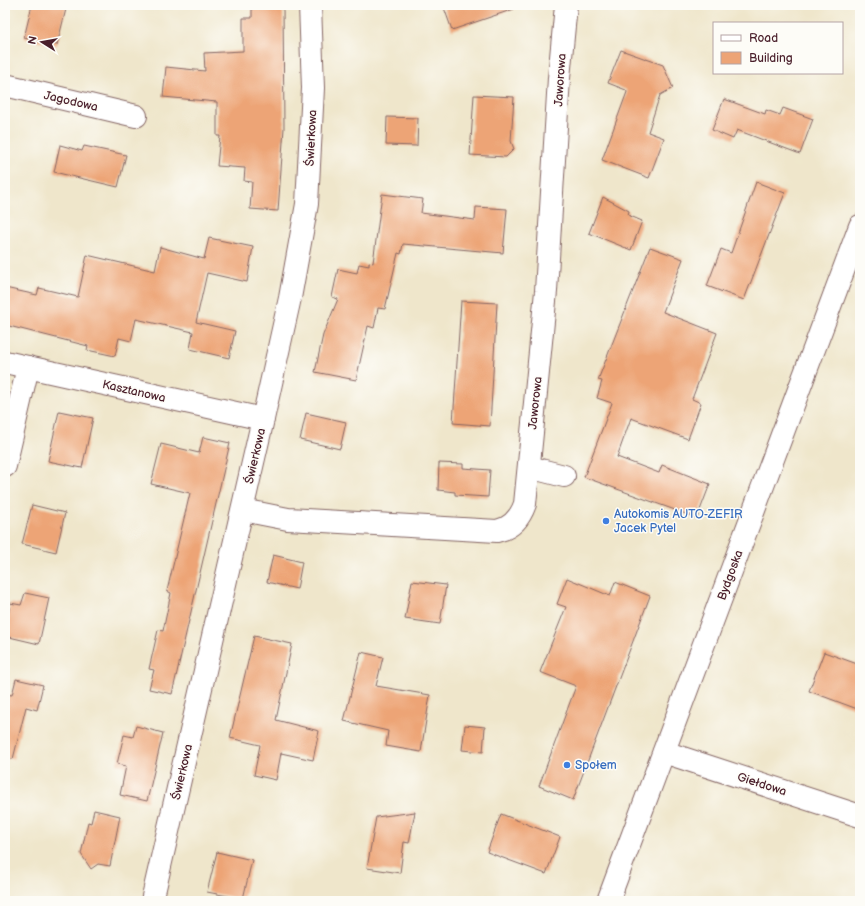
<svg xmlns="http://www.w3.org/2000/svg" width="865" height="906" font-family="'Balsamiq Sans',sans-serif">
  <style>
    .building { fill: #eda476 }
    .lines { fill: none; stroke-linecap: round; stroke-linejoin: round }
    .minor-casing { stroke: #846563; stroke-width: 24 }
    .minor { stroke: #fff; stroke-width: 22 }
    .shop-dot { fill: #3f7fe0; stroke: #fdfcf7; stroke-width: 1.5 }
    .labels { text-anchor: middle; stroke-width: 3; stroke-linejoin: round; paint-order: stroke }
    .street-label { font-size: 12px; fill: #4a1f2b; stroke: #fdfcf7 }
    .shop-label { font-size: 12px; fill: #366cbe; stroke: #fdfcf7; text-anchor: start }
  </style>
  <rect width="100%" height="100%" fill="#fdfcf7"/>
  <filter id="ink" filterUnits="userSpaceOnUse"><feTurbulence type="fractalNoise" baseFrequency=".025" numOctaves="2"/><feDisplacementMap in="SourceGraphic" scale="8" xChannelSelector="R" yChannelSelector="G"/><feConvolveMatrix kernelMatrix="1 2 1 2 8 2 1 2 1" color-interpolation-filters="sRGB"/></filter>
  <filter id="wash" filterUnits="userSpaceOnUse"><feTurbulence type="fractalNoise" baseFrequency=".012" numOctaves="4" result="noise"/><feDisplacementMap in="SourceGraphic" scale="16" xChannelSelector="R" yChannelSelector="G"/><feGaussianBlur stdDeviation="0.9" result="paint"/><feColorMatrix in="noise" values="0 0 0 0 0 0 0 0 0 0 0 0 0 0 0 0 0 1.4 0 .05"/><feComposite in="paint" operator="in"/></filter>
  <g filter="url(#wash)">
    <rect width="100%" height="100%" fill="#efe6cb"/>
    <g id="blocks">
      <!-- building -->
      <g class="building">
        <polygon points="32,5 67,5 57,45 24,38"/>
        <polygon points="252,5 283,5 284,128 278,211 250,209 252,182 244,181 245,168 217,166 220,136 217,136 217,102 163,97 166,67 205,71 204,53 243,51 243,18 252,18"/>
        <polygon points="443,5 514,5 514,9 452,30"/>
        <polygon points="621,50 663,65 673,88 660,95 648,132 664,138 649,178 602,160 627,92 626,90 608,83"/>
        <polygon points="474,95 514,97 511,141 514,149 506,157 470,155"/>
        <polygon points="724,99 765,114 766,110 780,115 783,108 813,119 800,154 737,130 733,139 712,130"/>
        <polygon points="387,117 418,118 417,146 386,145"/>
        <polygon points="60,145 82,151 84,146 126,155 118,187 54,172"/>
        <polygon points="756,182 785,193 744,300 707,286 721,249 731,253"/>
        <polygon points="382,194 423,199 421,213 475,220 476,207 507,209 503,253 403,244 401,254 398,253 385,309 378,308 374,328 368,326 356,380 315,372 323,335 338,299 332,297 338,269 357,273 359,264 369,266 369,262 373,263"/>
        <polygon points="603,197 629,211 628,215 642,221 631,250 589,233"/>
        <polygon points="209,238 253,247 247,282 207,273 196,322 235,331 229,358 190,349 193,332 136,319 131,341 119,338 115,356 87,350 88,346 5,325 5,288 37,295 39,288 78,297 87,255 155,271 160,247 204,259"/>
        <polygon points="650,247 683,259 663,312 717,333 692,399 701,403 688,439 631,418 617,457 659,473 662,465 710,484 697,518 584,477 612,403 597,398 602,381 598,380"/>
        <polygon points="461,301 497,303 490,426 453,423"/>
        <polygon points="59,411 93,418 82,468 48,461"/>
        <polygon points="306,413 346,422 340,449 300,440"/>
        <polygon points="203,437 230,443 172,694 149,689 154,670 149,669 158,630 163,631 171,593 167,591 190,493 151,484 161,444 199,453"/>
        <polygon points="439,463 463,464 463,468 490,470 488,497 455,495 455,492 438,490"/>
        <polygon points="32,505 65,513 56,552 22,544"/>
        <polygon points="273,555 302,562 297,589 267,582"/>
        <polygon points="567,578 610,596 615,582 650,596 573,800 539,786 576,686 540,672 566,607 557,604"/>
        <polygon points="412,581 446,585 440,624 405,619"/>
        <polygon points="25,593 49,598 39,644 5,636 10,603 21,605"/>
        <polygon points="254,636 292,644 276,720 319,731 313,760 281,753 276,780 254,775 260,745 230,738"/>
        <polygon points="361,652 383,657 376,686 430,695 421,752 386,746 388,731 344,721"/>
        <polygon points="824,652 860,665 860,710 809,691"/>
        <polygon points="16,679 43,685 37,710 26,707 13,759 5,758 5,694 12,695"/>
        <polygon points="465,725 485,727 483,752 462,750"/>
        <polygon points="136,726 163,733 147,801 120,795 126,766 117,764 124,735 133,737"/>
        <polygon points="94,810 120,816 110,866 98,864 91,869 81,854 88,822 91,823"/>
        <polygon points="415,812 409,843 404,842 400,873 367,868 376,817"/>
        <polygon points="501,814 560,837 546,874 487,852"/>
        <polygon points="217,852 252,860 243,899 207,892"/>
      </g>
    </g>
  </g>
  <g filter="url(#ink)">
    <use href="#blocks" fill-opacity="0" stroke="#846563" stroke-width="1"/>
    <g class="lines">
      <defs>
        <g id="minor">
          <polyline points="5,85 136,116"/>
          <polyline points="5,362 263,419"/>
          <polyline points="5,466 28,367"/>
          <polyline points="529,467 564,476"/>
          <path d="M243,510L288,519L497,531C512,528 520,518 525,504L546,291L559,78L566,5"/>
          <polyline points="664,752 860,816"/>
          <polyline points="152,901 263,419 290,298 307,204 313,88 310,5"/>
          <polyline points="608,901 860,226"/>
        </g>
      </defs>
      <!-- minor casing -->
      <use href="#minor" class="minor-casing"/>
      <!-- minor -->
      <use href="#minor" class="minor"/>
    </g>
  </g>
  <!-- markers -->
  <g class="shop-dot">
    <circle cx="606" cy="521" r="4"/>
    <circle cx="567" cy="765" r="4"/>
  </g>
  <g class="labels">
    <!-- street labels -->
    <g class="street-label">
      <text transform="translate(560 80) rotate(-86)" y="4">Jaworowa</text>
      <text transform="translate(71 101) rotate(13)" y="4">Jagodowa</text>
      <text transform="translate(311 138) rotate(-87)" y="4">Świerkowa</text>
      <text transform="translate(134 391) rotate(13)" y="4">Kasztanowa</text>
      <text transform="translate(535 403) rotate(-84)" y="4">Jaworowa</text>
      <text transform="translate(255 456) rotate(-77)" y="4">Świerkowa</text>
      <text transform="translate(730 575) rotate(-70)" y="4">Bydgoska</text>
      <text transform="translate(182 772) rotate(-77)" y="4">Świerkowa</text>
      <text transform="translate(762 784) rotate(18)" y="4">Giełdowa</text>
    </g>
    <!-- shop labels -->
    <g class="shop-label">
      <text x="614" y="518">Autokomis AUTO-ZEFIR<tspan x="614" dy="14">Jacek Pytel</tspan></text>
      <text x="575" y="769">Społem</text>
    </g>
  </g>
  <!-- margin -->
  <rect width="865" height="906" fill="none" stroke="#fdfcf7" stroke-width="20"/>
  <!-- legend -->
  <rect x="713" y="22" width="130" height="52" fill="#fdfcf7" stroke="#b5a4a5"/>
  <rect x="721" y="35" width="20" height="6" fill="#ffffff" stroke="#b5a4a5"/>
  <text x="749" y="42" font-size="12" fill="#4a1f2b">Road</text>
  <rect x="721" y="52" width="20" height="12" fill="#eda476" stroke="#b5a4a5"/>
  <text x="749" y="62" font-size="12" fill="#4a1f2b">Building</text>
  <!-- north arrow -->
  <g transform="translate(42 42) rotate(281)" stroke="#fdfcf7" stroke-width="3" paint-order="stroke">
  <path d="M0-3L7 15L0 10L-7 15Z" fill="#4a1f2b"/>
  <text y="-6" font-size="11" font-weight="bold" text-anchor="middle" fill="#4a1f2b">N</text>
  </g>
</svg>
